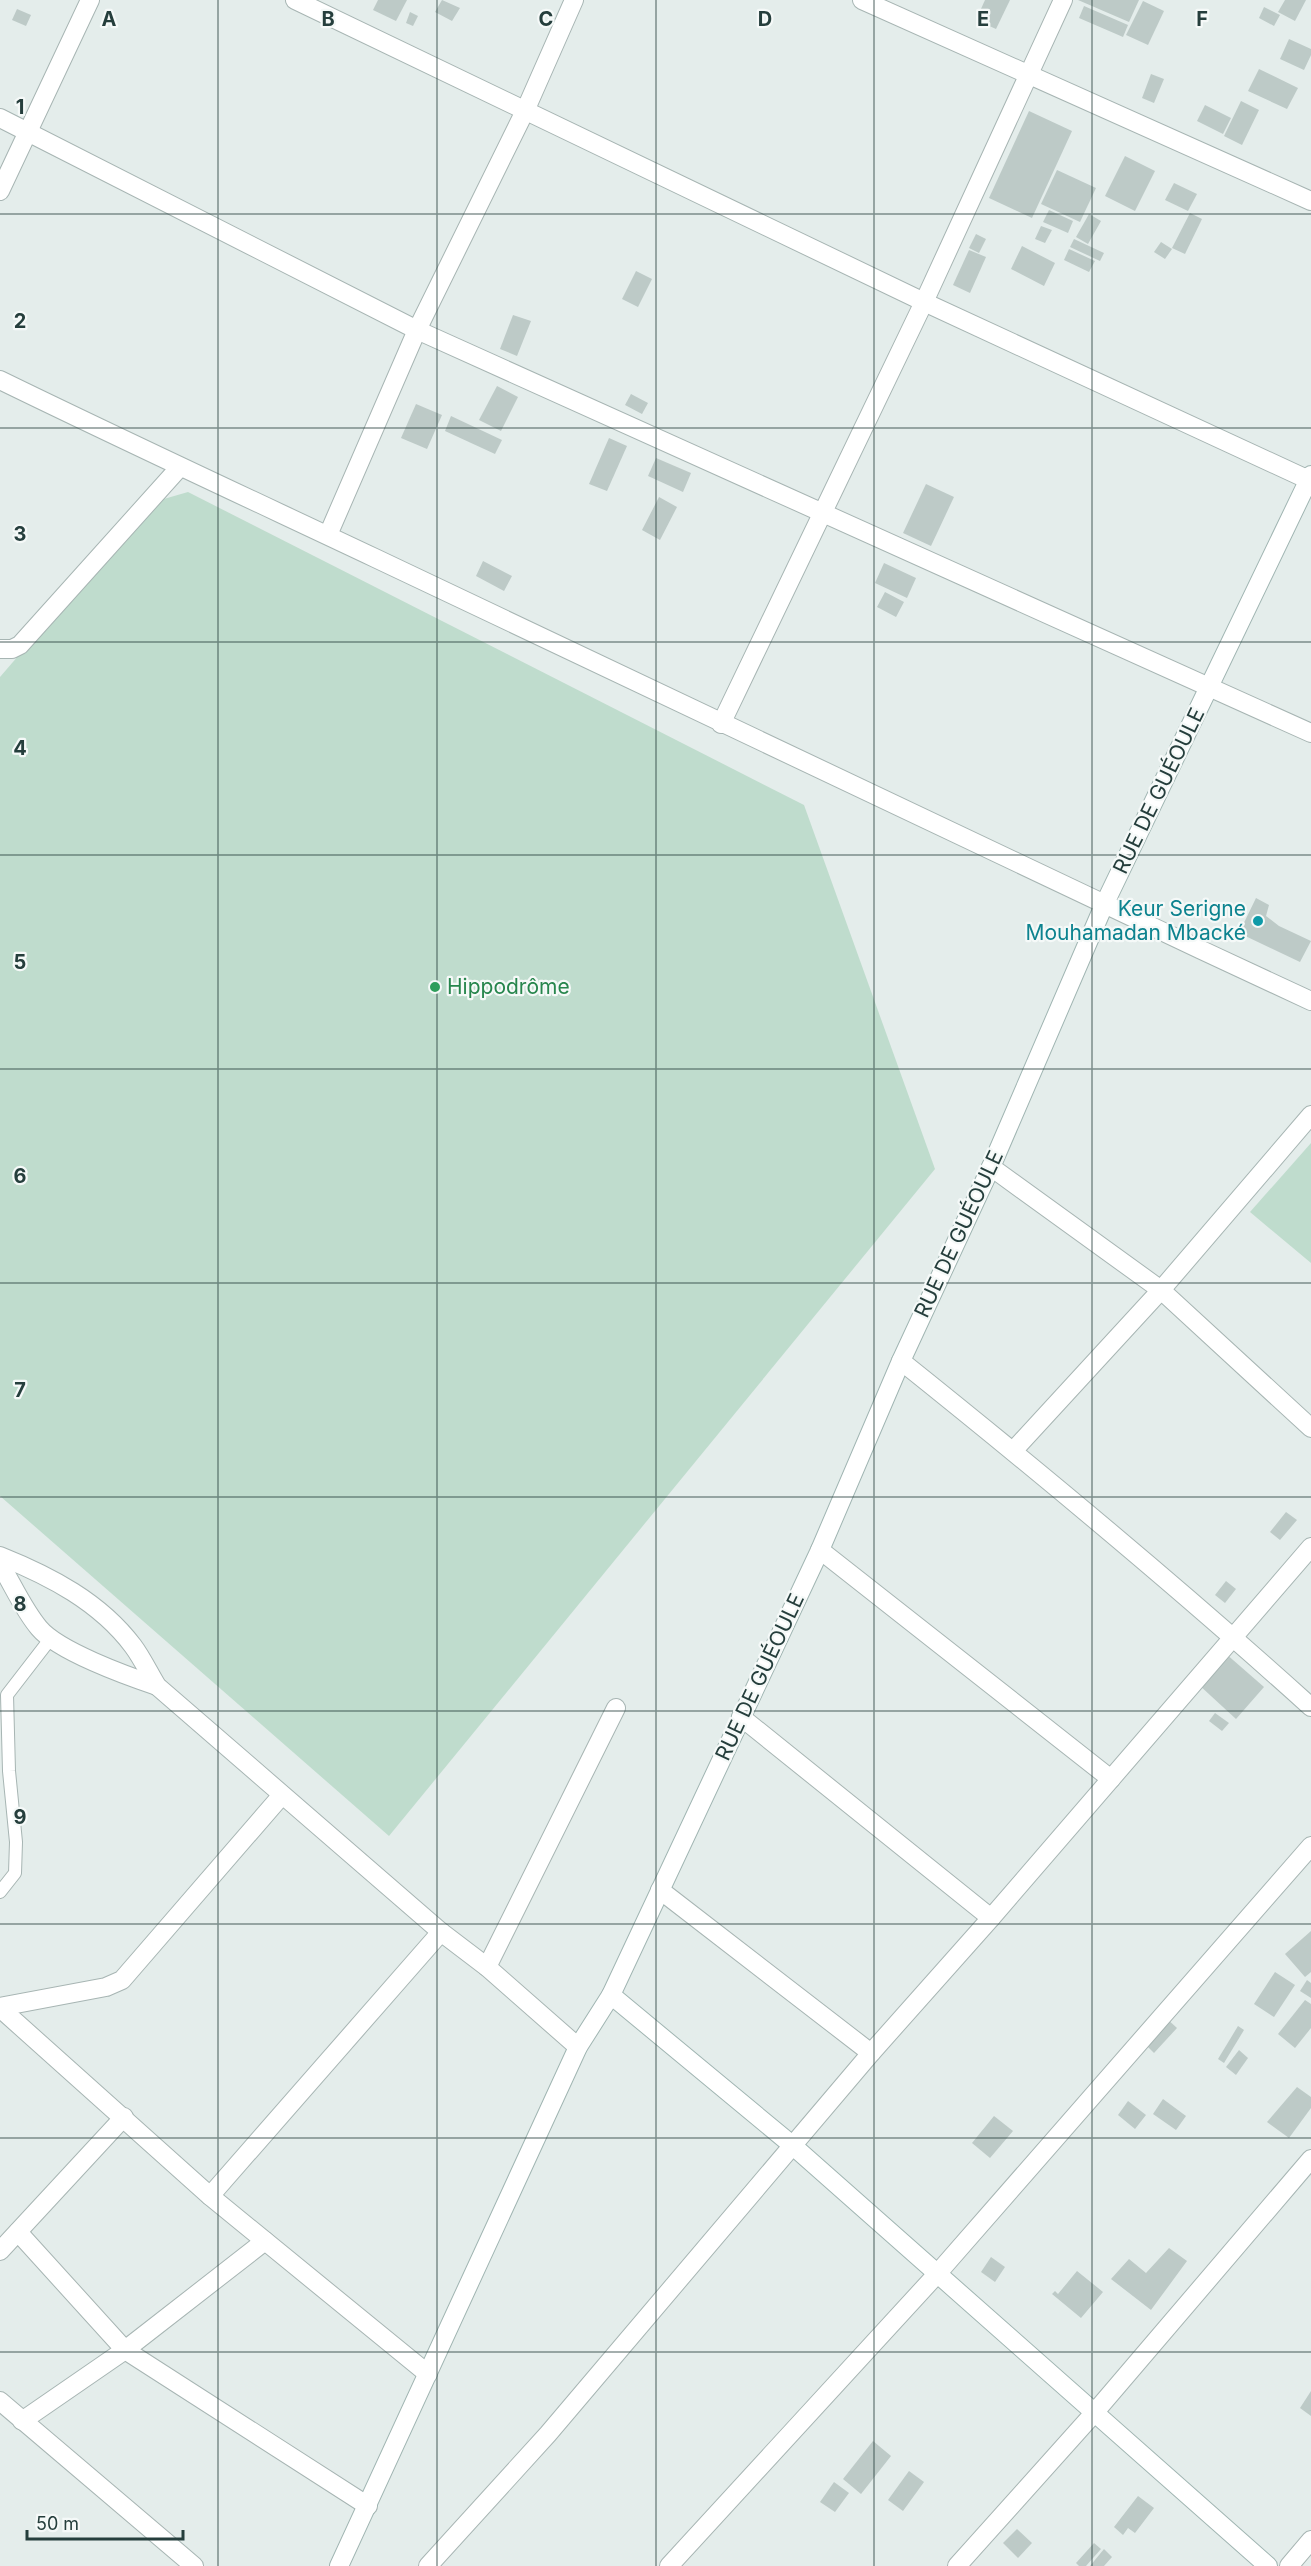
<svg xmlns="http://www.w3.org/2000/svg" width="1311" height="2566" font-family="Inter,sans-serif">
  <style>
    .green { fill: #bfdccd }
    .building { fill: #bdcac7 }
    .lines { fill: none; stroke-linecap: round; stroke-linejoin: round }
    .service-casing { stroke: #a7b5b3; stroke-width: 14 }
    .minor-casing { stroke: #a7b5b3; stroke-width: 20 }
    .tertiary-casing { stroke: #a7b5b3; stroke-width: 20 }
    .secondary-casing { stroke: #a0b5b2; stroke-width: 20 }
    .service { stroke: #fff; stroke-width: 12 }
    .minor { stroke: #fff; stroke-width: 18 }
    .tertiary { stroke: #fff; stroke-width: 18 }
    .secondary { stroke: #fff; stroke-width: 18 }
    .grid { fill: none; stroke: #253e3c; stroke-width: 1.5; stroke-opacity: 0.55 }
    .culture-dot { fill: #0f9aa8; stroke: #f5f9f8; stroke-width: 2 }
    .leisure-dot { fill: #2e9e5b; stroke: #f5f9f8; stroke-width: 2 }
    .labels { text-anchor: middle; stroke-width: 4.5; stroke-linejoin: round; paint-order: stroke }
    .street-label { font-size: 21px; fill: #253e3c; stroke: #f5f9f8 }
    .culture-label { font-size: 21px; fill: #0d838f; stroke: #f5f9f8; text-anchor: end }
    .leisure-label { font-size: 21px; fill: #27864d; stroke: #f5f9f8; text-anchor: start }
    .grid-label { font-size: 20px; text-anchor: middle; font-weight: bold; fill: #253e3c; stroke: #f5f9f8; stroke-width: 4.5; stroke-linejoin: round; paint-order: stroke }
  </style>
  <rect width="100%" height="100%" fill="#e4edeb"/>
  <!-- green -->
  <g class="green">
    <polygon points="188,492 804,805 935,1169 389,1836 0,1496 0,677 150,503"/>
    <polygon points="1311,1143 1311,1263 1250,1212"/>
  </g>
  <!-- building -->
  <g class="building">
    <polygon points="378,0 407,0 396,21 373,10"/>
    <polygon points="442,0 460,8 452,21 435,12"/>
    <polygon points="985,0 1010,0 996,29 976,20"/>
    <polygon points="1078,0 1139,0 1129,22"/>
    <polygon points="1285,0 1306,0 1295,21 1278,12"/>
    <polygon points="1143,1 1164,11 1148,45 1126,35"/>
    <polygon points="1084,6 1128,25 1123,37 1079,18"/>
    <polygon points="1264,7 1280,15 1274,26 1259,18"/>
    <polygon points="17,9 31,15 26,26 12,20"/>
    <polygon points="410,12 418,16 413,26 406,23"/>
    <polygon points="1289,39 1311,49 1311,55 1304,70 1280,59"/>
    <polygon points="1259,69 1298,88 1287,109 1248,91"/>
    <polygon points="1151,74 1164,79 1154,103 1142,98"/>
    <polygon points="1241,101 1259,110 1242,145 1224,136"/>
    <polygon points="1205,105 1231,118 1223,134 1197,121"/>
    <polygon points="1029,111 1072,131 1032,218 989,198"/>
    <polygon points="1125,156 1155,171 1135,211 1105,196"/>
    <polygon points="1057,170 1096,188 1080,222 1041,204"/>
    <polygon points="1174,183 1197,194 1188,211 1165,200"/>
    <polygon points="1049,210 1073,221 1068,233 1043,222"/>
    <polygon points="1190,213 1202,219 1185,254 1172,248"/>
    <polygon points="1089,214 1101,221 1088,244 1076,237"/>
    <polygon points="1041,226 1052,230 1045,243 1035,239"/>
    <polygon points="976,234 986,239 979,253 969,248"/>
    <polygon points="1074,239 1104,253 1100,261 1070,247"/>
    <polygon points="1161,242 1172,249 1165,259 1154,252"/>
    <polygon points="1022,246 1055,263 1044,286 1011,269"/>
    <polygon points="1069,249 1095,261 1089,272 1064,260"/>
    <polygon points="969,250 986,257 970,293 953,285"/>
    <polygon points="636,271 652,279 638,307 622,299"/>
    <polygon points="513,315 531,321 517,356 500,349"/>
    <polygon points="497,386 518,397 501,431 479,420"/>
    <polygon points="631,394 648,403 642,414 625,405"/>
    <polygon points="416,404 442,415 427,449 401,438"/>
    <polygon points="451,416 502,440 495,454 445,431"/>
    <polygon points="609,438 627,446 607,491 589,484"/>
    <polygon points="656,458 691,473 683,492 648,476"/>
    <polygon points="926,484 954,497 931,546 903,533"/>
    <polygon points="659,497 677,507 660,540 642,530"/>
    <polygon points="483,561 512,576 504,591 476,576"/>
    <polygon points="884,563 916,578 907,598 875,583"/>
    <polygon points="885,592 904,602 896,617 877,607"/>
    <polygon points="1256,898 1269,905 1266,916 1279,926 1311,941 1300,962 1239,933"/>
    <polygon points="1286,1512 1297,1520 1280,1540 1270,1532"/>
    <polygon points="1226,1581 1236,1589 1225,1603 1215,1595"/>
    <polygon points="1225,1653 1264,1687 1236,1719 1198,1684"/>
    <polygon points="1215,1713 1229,1723 1222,1731 1209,1721"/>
    <polygon points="1311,1931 1311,1972 1305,1977 1285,1954"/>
    <polygon points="1275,1972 1295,1985 1274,2017 1254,2004"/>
    <polygon points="1307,1980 1311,1983 1311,1998 1300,1991"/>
    <polygon points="1305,2000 1311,2004 1311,2028 1295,2048 1278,2034"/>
    <polygon points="1166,2018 1177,2028 1154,2053 1144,2043"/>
    <polygon points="1238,2026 1244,2030 1224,2063 1218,2059"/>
    <polygon points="1239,2050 1248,2058 1236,2075 1226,2067"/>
    <polygon points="1297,2087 1311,2097 1311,2108 1289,2138 1267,2122"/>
    <polygon points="1163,2099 1186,2116 1176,2130 1153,2114"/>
    <polygon points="1128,2101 1146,2115 1135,2129 1118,2115"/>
    <polygon points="994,2116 1013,2131 990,2158 972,2143"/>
    <polygon points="1169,2248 1187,2261 1151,2310 1111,2279 1129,2259 1146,2273"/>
    <polygon points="991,2257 1005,2267 995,2282 981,2272"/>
    <polygon points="1077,2271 1103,2292 1081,2318 1052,2294 1055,2291 1058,2294"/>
    <polygon points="1311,2391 1311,2416 1300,2408"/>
    <polygon points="873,2441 891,2456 861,2494 843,2479"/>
    <polygon points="909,2471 924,2482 903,2511 888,2500"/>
    <polygon points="834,2482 849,2493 835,2512 820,2502"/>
    <polygon points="1138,2496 1154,2508 1135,2533 1128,2528 1123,2535 1114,2527"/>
    <polygon points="1017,2529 1032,2543 1018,2558 1003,2543"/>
    <polygon points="1094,2543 1101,2549 1086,2566 1079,2566 1076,2563"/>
    <polygon points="1104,2549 1112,2557 1104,2566 1090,2566"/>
  </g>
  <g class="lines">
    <defs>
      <polyline id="service" points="0,1892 15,1873 16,1842 9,1771 7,1695 51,1638"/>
      <g id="minor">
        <polyline points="295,0 924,302 1311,481"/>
        <polyline points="862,0 1311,201"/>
        <polyline points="0,118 417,330 1311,733"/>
        <path d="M0,380C125,441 250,499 375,558C687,707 998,856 1311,1001"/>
        <polyline points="328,535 417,330 525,111 574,0"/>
        <polyline points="0,649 12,649 20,645 179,468"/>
        <polyline points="721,724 924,302 1063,0"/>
        <polyline points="991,1167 1161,1290 1311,1428"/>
        <path d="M901,1361C1041,1473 1178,1587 1311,1707"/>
        <polyline points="1013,1451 1161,1290 1311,1115"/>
        <polyline points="820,1550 1111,1779"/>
        <polyline points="741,1717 991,1918"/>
        <polyline points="660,1890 871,2053"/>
        <polyline points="487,1967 616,1708"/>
        <polyline points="0,2007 106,1987 122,1980 282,1795"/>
        <polyline points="0,2008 210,2196 428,2374"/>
        <polyline points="210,2196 441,1932"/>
        <polyline points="18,2232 125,2350 368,2506"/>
        <polyline points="0,2251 124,2117"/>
        <polyline points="0,2401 194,2566"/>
        <polyline points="22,2421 125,2350 265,2241"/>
        <polyline points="428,2566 548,2434 871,2053 991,1918 1311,1547"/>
        <polyline points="669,2566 937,2274 1311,1846"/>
        <polyline points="957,2566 1095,2412 1311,2159"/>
        <polyline points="1289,2566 1311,2540"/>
      </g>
      <g id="tertiary">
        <polyline points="0,191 90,0"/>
        <path d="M0,1556C50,1576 100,1602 133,1646C142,1658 149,1673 157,1686L441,1932L487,1967L578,2047"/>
        <path d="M0,1564C13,1585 23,1609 39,1628C58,1651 127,1676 157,1686"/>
      </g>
      <g id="secondary">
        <polyline points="611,1995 792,2145 1268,2566"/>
        <polyline points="339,2566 578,2047 611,1995 820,1550 901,1361 991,1167 1104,905 1311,475"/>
      </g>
    </defs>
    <!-- service casing -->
    <use href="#service" class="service-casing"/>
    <!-- minor casing -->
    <use href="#minor" class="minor-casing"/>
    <!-- tertiary casing -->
    <use href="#tertiary" class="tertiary-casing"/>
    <!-- secondary casing -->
    <use href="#secondary" class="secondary-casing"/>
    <!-- service -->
    <use href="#service" class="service"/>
    <!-- minor -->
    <use href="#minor" class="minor"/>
    <!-- tertiary -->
    <use href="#tertiary" class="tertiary"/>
    <!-- secondary -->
    <use href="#secondary" class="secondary"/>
  </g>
  <!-- grid -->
  <path class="grid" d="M218,0V2566M437,0V2566M656,0V2566M874,0V2566M1092,0V2566M0,214H1311M0,428H1311M0,642H1311M0,855H1311M0,1069H1311M0,1283H1311M0,1497H1311M0,1711H1311M0,1924H1311M0,2138H1311M0,2352H1311"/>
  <!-- markers -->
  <circle class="culture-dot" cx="1258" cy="921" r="6"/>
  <circle class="leisure-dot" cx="435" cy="987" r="6"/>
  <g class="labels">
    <!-- street labels -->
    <g class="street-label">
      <text transform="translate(1159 791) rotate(-64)" y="7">RUE DE GUÉOULE</text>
      <text transform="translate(959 1234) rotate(-65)" y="7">RUE DE GUÉOULE</text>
      <text transform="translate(760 1677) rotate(-65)" y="7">RUE DE GUÉOULE</text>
    </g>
    <!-- culture labels -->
    <g class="culture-label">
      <text x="1246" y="916">Keur Serigne<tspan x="1246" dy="24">Mouhamadan Mbacké</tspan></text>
    </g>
    <!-- leisure labels -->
    <g class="leisure-label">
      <text x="447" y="994">Hippodrôme</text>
    </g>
  </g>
  <g class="grid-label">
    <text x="109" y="26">A</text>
    <text x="328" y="26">B</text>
    <text x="546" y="26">C</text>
    <text x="765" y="26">D</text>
    <text x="983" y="26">E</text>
    <text x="1202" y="26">F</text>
    <text x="20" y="114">1</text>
    <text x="20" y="328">2</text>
    <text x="20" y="541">3</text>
    <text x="20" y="755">4</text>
    <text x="20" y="969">5</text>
    <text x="20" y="1183">6</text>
    <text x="20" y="1397">7</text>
    <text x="20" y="1611">8</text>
    <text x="20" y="1824">9</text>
  </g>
  <!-- scale -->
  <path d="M27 2530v9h156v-9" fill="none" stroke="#253e3c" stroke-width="3"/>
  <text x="36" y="2530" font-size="18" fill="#253e3c" stroke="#f5f9f8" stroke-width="4.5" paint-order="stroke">50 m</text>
</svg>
